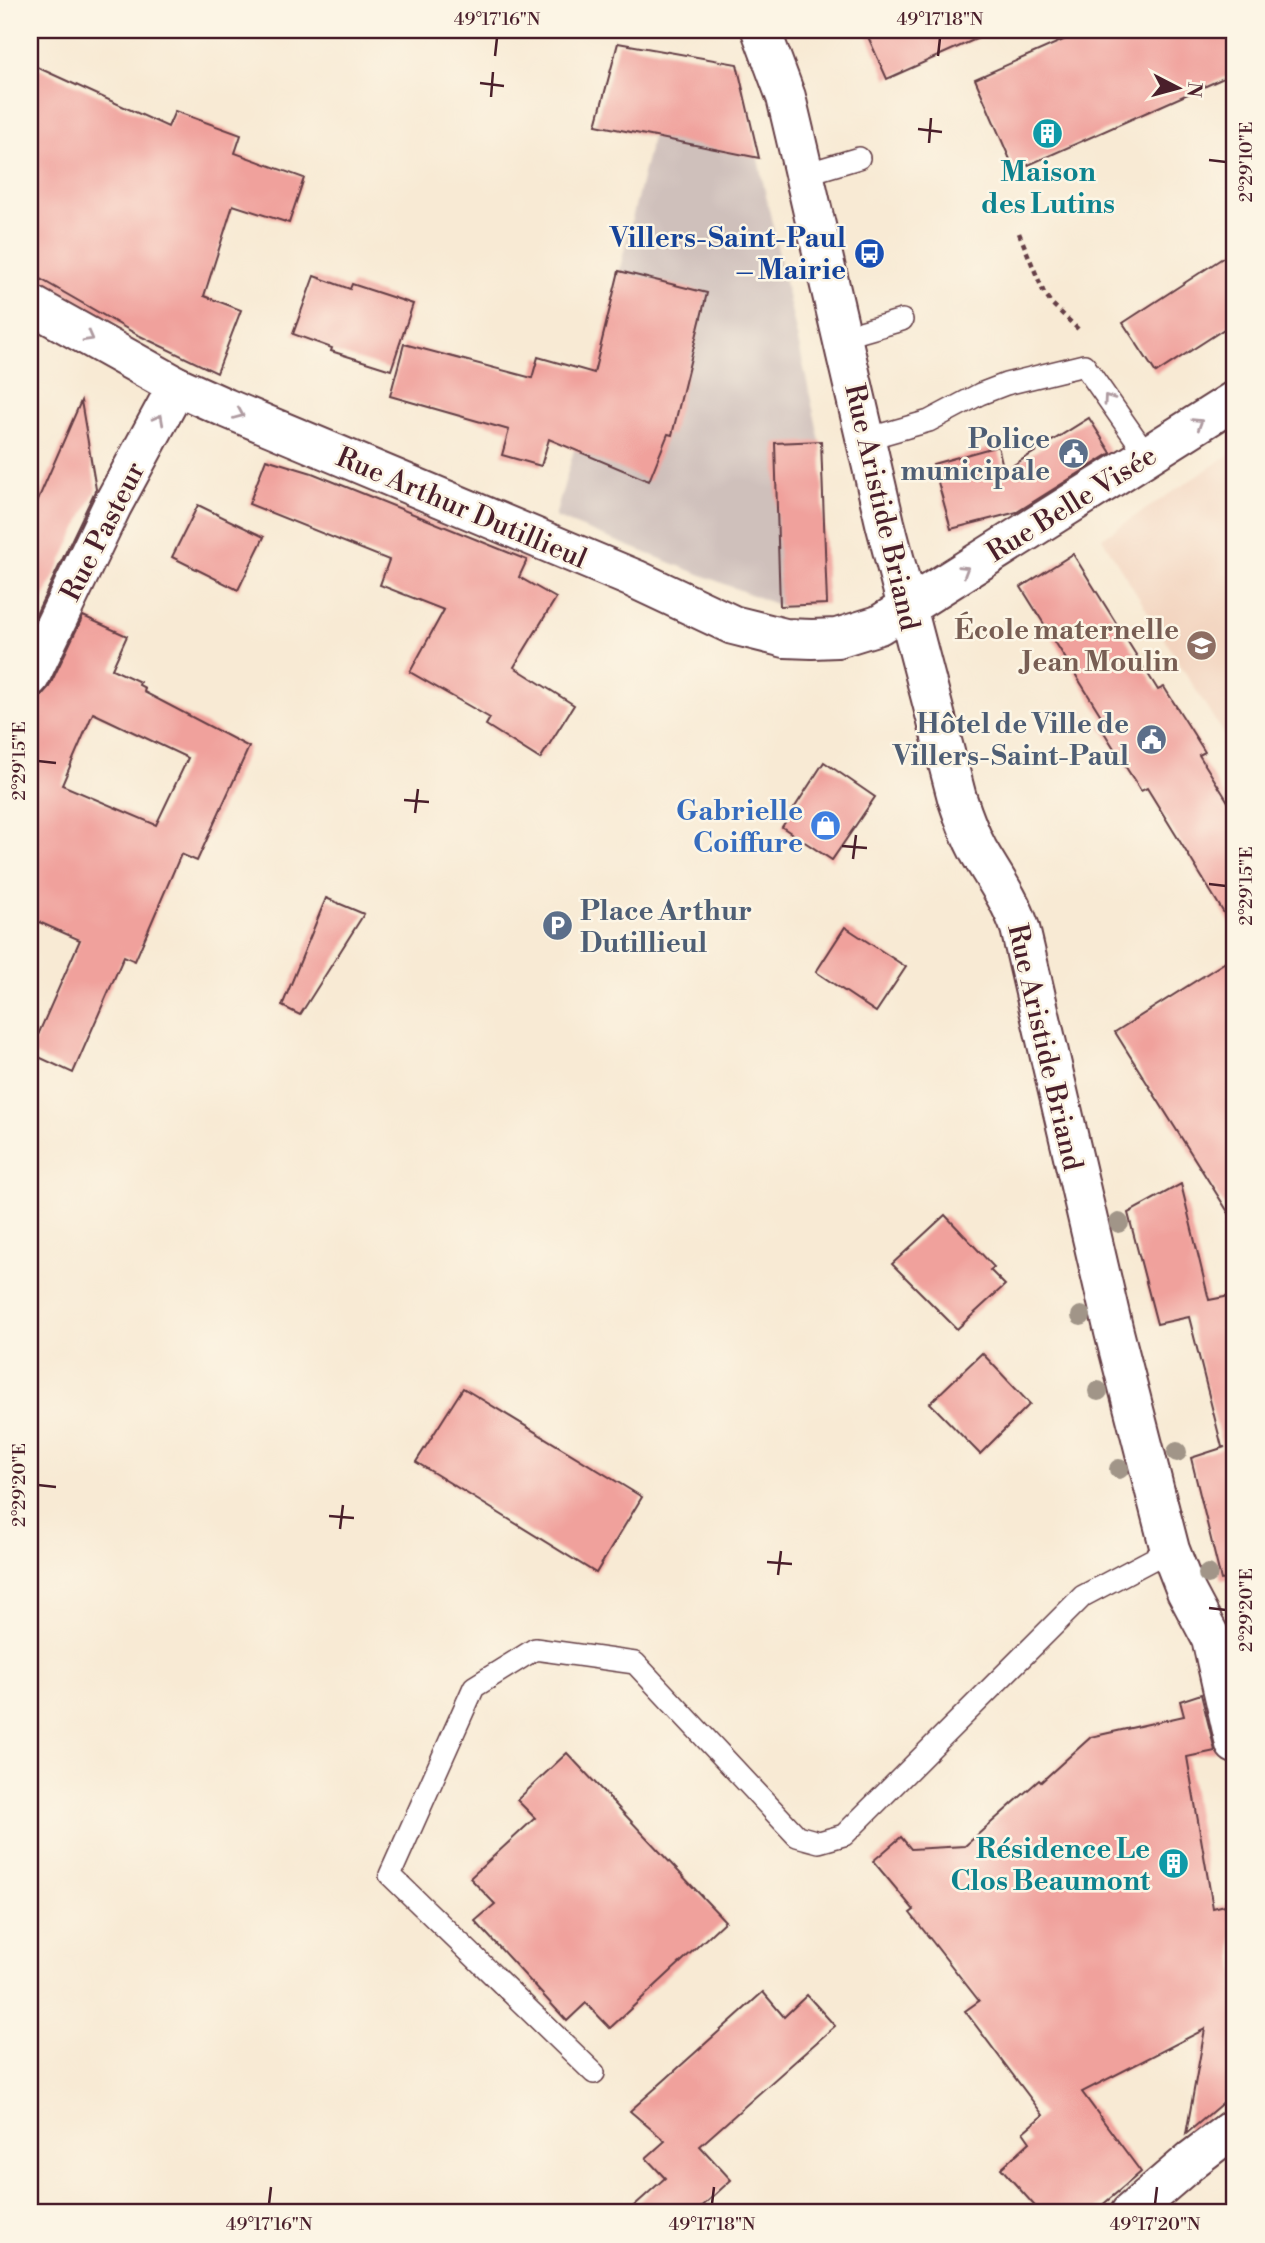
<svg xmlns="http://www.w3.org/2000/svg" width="1265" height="2243" font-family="'Libre Bodoni',serif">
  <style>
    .built { fill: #f3d4bf }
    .industrial { fill: #cfc0bb }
    .building { fill: #f0a19c; fill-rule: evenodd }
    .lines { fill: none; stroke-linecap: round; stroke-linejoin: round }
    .lane-casing { stroke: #643d44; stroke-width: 24 }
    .street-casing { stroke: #643d44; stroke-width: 42 }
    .path { stroke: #643d44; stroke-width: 4.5; stroke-dasharray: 5 5; stroke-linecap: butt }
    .lane { stroke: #fff; stroke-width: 21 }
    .street { stroke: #fff; stroke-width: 38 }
    .tree { fill: #a19588 }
    .oneway { stroke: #ae9aa0 }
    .ticks { fill: none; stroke: #4a1f2b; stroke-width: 2.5 }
    .labels { text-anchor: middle; stroke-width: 5; stroke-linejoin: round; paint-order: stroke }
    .culture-label { font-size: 28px; font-weight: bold; fill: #0d838f; stroke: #fcf5e5 }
    .transit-label { font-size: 28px; font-weight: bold; fill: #164399; stroke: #fcf5e5; text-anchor: end }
    .service-label { font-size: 28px; font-weight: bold; fill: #4e5e75; stroke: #fcf5e5; text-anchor: end }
    .street-label { font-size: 28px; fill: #4a1f2b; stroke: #fcf5e5 }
    .education-label { font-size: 28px; font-weight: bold; fill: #785e54; stroke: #fcf5e5; text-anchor: end }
    .shop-label { font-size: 28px; font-weight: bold; fill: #366cbe; stroke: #fcf5e5; text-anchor: end }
    .neatline { fill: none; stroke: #4a1f2b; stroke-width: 2.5 }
    .ticks-label { font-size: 18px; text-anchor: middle; fill: #4a1f2b }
  </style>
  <rect width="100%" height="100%" fill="#fcf5e5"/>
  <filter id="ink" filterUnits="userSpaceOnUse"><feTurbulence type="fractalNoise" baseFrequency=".0143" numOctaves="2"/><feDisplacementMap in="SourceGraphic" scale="14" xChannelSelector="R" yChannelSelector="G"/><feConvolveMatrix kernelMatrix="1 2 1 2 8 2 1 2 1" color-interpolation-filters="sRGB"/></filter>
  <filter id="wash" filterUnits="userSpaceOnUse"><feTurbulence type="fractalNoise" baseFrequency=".00686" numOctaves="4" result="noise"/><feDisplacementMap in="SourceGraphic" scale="28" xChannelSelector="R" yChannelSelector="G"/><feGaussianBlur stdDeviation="1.57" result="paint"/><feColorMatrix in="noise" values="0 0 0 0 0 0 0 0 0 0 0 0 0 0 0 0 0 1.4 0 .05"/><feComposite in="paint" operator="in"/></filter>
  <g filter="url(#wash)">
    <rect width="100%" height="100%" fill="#f8ead4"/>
    <!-- built -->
    <polygon class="built" points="1235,451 1235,753 1102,538"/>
    <!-- industrial -->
    <polygon class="industrial" points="618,43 737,64 820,441 827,604 780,606 555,517 586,408 652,137 595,125"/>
    <g id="blocks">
      <!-- building -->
      <g class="building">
        <polygon points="865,30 996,30 887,79"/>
        <polygon points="1086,30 1235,30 1235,73 1015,171 975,79"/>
        <polygon points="618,43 737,64 759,158 596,125"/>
        <polygon points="30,64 168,127 175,111 241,135 235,153 304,178 289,223 233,205 204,296 241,310 217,373 138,335 30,273"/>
        <polygon points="1235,250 1235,322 1156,373 1123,323"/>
        <polygon points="619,271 707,293 672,435 668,434 649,481 549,439 541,466 502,455 509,430 390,396 404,344 532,378 538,357 594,373"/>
        <polygon points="314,276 350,289 352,284 413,304 391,370 331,351 332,348 293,334"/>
        <polygon points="81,401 96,489 30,627 30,518"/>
        <polygon points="1089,418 1111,453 1017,512 951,529 933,464 998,446 1004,471"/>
        <polygon points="821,441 827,604 780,606 775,443"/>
        <polygon points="266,459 312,473 527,560 519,577 556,598 514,667 574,705 540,759 486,725 490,718 410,672 444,610 380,585 389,560 249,504"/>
        <polygon points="198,505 264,537 238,590 172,557"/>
        <polygon points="1073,554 1158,690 1164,687 1205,752 1199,755 1235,813 1235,931 1147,788 1141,791 1122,761 1100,726 1105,722 1021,587"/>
        <path d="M83,616L127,636L112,669L140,682L139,685L145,688L144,692L249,747L197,861L181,854L135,961L124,956L73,1073L30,1053L80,940L30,918V699L42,695L49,687ZM93,713L188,758L156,825L62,785Z"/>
        <polygon points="824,762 875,797 832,860 782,827"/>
        <polygon points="326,898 364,914 300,1015 282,1006"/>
        <polygon points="845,927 906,967 876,1012 816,972"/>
        <polygon points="1235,956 1235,1223 1115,1032"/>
        <polygon points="1181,1184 1209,1300 1235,1295 1235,1578 1221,1580 1191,1458 1225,1447 1222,1447 1189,1317 1157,1324 1128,1213"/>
        <polygon points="945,1215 994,1267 990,1270 1005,1285 957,1329 892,1264"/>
        <polygon points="982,1353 1030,1404 980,1454 930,1403"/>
        <polygon points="463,1388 642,1497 596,1573 416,1462"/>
        <polygon points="1201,1694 1215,1751 1187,1757 1213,1908 1229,1904 1235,1970 1233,2094 1186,2134 1205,2029 1082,2092 1141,2172 1093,2213 1041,2213 1001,2168 1030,2142 1023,2132 1043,2115 965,2011 979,2001 910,1913 914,1910 873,1861 901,1837 911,1849 965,1846 1039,1780 1041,1782 1091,1737 1184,1716 1180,1701"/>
        <polygon points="567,1753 725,1921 610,2028 586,2003 567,2021 475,1921 495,1904 470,1878 535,1818 517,1800"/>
        <polygon points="763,1992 784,2017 807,1995 835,2026 700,2146 731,2180 695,2213 626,2213 665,2178 646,2158 665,2141 630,2111"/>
      </g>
    </g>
  </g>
  <g filter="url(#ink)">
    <use href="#blocks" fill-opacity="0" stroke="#643d44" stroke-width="2"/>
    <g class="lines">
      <defs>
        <g id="lane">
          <polyline points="805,174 859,158"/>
          <polyline points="843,337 902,320"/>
          <polyline points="866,439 929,421 980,394 1006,384 1084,365 1147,455"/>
          <polyline points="594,2073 390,1875 474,1687 535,1649 635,1663 797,1836 819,1842 844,1835 1083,1596 1170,1550"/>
        </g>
        <g id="street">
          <path d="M761,30L786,97L795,135L885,523L957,798C963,816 969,833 978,850C993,876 1010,899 1020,928L1114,1332L1170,1550L1186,1591L1211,1638L1235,1744"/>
          <polyline points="30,304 177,386 226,408 635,579 733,625 785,638 812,639 837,638 879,625 1235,400"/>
          <polyline points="30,677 112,506 177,386"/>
          <polyline points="1130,2213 1193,2159 1235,2127"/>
        </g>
      </defs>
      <!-- lane casing -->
      <use href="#lane" class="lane-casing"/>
      <!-- street casing -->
      <use href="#street" class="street-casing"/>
      <!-- path -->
      <polyline class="path" points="1019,233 1044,293 1051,303 1078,329"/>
      <!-- lane -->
      <use href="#lane" class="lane"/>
      <!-- street -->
      <use href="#street" class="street"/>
    </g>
    <!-- trees -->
    <g class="tree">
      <circle cx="1119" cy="1223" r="10"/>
      <circle cx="1081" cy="1316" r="10"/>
      <circle cx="1098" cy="1391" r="10"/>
      <circle cx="1177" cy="1452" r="10"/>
      <circle cx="1119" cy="1469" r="10"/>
      <circle cx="1208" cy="1574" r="10"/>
    </g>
    <!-- one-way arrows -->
    <defs><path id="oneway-chevron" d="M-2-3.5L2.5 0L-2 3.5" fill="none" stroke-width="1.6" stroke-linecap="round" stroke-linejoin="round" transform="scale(1.75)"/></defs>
    <g class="oneway">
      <use href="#oneway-chevron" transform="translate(89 337) rotate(29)"/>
      <use href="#oneway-chevron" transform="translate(1108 399) rotate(-125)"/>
      <use href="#oneway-chevron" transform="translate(239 414) rotate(23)"/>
      <use href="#oneway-chevron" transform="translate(159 419) rotate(-62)"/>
      <use href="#oneway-chevron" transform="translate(1198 423) rotate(-32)"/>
      <use href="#oneway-chevron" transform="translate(964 570) rotate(-32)"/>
    </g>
  </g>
  <!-- ticks -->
  <path class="ticks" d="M495,56L497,38M938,56L940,38M480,83L504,86M491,97L493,72M918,129L942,132M929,143L931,118M1209,160L1226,162M38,761L56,763M404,800L429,802M415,813L418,789M842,846L867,848M853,859L856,835M1209,884L1226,886M38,1485L56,1487M329,1516L354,1518M340,1529L343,1505M767,1562L792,1564M778,1575L781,1551M1209,1608L1226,1610M269,2204L271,2187M712,2204L714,2187M1155,2204L1157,2187"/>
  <!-- icons -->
  <defs>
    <symbol id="building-disc" viewBox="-11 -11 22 22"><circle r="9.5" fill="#0f9aa8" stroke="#fcf5e5"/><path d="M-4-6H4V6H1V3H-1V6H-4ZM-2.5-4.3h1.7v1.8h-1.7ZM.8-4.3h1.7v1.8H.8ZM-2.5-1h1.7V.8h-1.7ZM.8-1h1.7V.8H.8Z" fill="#fff"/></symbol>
    <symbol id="bus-disc" viewBox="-11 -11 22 22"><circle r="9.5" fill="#1a4fb4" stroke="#fcf5e5"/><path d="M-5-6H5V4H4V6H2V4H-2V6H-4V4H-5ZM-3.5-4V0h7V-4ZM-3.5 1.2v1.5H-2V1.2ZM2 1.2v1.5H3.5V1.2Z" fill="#fff"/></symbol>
    <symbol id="civic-disc" viewBox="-11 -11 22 22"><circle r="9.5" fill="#5c6f8a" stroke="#fcf5e5"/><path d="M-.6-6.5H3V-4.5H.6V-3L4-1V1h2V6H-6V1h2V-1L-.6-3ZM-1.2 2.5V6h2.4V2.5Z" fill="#fff"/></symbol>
    <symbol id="school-disc" viewBox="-11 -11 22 22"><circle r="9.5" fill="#8d6e63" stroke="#fcf5e5"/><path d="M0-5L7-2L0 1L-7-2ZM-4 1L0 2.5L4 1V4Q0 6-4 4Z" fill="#fff"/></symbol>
    <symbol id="shop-disc" viewBox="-11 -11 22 22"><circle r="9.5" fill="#3f7fe0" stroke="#fcf5e5"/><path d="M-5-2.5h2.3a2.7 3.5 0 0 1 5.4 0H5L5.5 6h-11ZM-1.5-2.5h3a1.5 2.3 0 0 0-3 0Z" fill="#fff"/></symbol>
    <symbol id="parking-disc" viewBox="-11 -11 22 22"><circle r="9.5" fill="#5c6f8a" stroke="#fcf5e5"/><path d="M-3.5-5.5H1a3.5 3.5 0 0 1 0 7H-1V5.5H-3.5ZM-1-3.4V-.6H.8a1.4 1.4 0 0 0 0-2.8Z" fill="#fff"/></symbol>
  </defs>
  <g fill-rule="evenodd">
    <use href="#building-disc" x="1030" y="116" width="35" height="35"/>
    <use href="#bus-disc" x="852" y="236" width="35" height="35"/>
    <use href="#civic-disc" x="1056" y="436" width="35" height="35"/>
    <use href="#school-disc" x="1184" y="628" width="35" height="35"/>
    <use href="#civic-disc" x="1134" y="722" width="35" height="35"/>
    <use href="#shop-disc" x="808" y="808" width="35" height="35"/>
    <use href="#parking-disc" x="540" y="908" width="35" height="35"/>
    <use href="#building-disc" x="1156" y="1846" width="35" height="35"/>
  </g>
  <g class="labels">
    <!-- culture labels -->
    <g class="culture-label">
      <text x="1048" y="181">Maison<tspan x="1048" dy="32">des Lutins</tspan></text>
      <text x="1150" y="1858" text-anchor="end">Résidence Le<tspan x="1150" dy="32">Clos Beaumont</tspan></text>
    </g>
    <!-- transit labels -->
    <g class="transit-label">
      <text x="846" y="247">Villers-Saint-Paul<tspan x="846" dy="32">– Mairie</tspan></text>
    </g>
    <!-- service labels -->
    <g class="service-label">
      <text x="1050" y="448">Police<tspan x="1050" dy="32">municipale</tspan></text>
      <text x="1129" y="733">Hôtel de Ville de<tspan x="1129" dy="32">Villers-Saint-Paul</tspan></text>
      <text x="580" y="920" text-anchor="start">Place Arthur<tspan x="580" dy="32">Dutillieul</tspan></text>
    </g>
    <!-- street labels -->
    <g class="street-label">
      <text transform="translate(1071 503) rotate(-32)" y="10">Rue Belle Visée</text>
      <text transform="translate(462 507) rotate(23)" y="10">Rue Arthur Dutillieul</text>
      <text transform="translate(883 507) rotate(77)" y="10">Rue Aristide Briand</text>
      <text transform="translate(102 531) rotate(-63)" y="10">Rue Pasteur</text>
      <text transform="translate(1046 1047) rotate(77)" y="10">Rue Aristide Briand</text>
    </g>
    <!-- education labels -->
    <g class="education-label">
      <text x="1179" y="639">École maternelle<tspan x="1179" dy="32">Jean Moulin</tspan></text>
    </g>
    <!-- shop labels -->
    <g class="shop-label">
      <text x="803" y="820">Gabrielle<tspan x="803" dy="32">Coiffure</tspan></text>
    </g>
  </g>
  <!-- margin -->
  <rect width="1265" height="2243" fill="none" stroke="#fcf5e5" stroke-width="77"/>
  <!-- north arrow -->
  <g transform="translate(1178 88) rotate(96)" stroke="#fcf5e5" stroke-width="5" paint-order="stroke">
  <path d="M0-5L12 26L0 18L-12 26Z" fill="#4a1f2b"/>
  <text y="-10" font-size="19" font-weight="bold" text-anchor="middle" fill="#4a1f2b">N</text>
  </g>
  <rect x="38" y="38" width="1188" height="2166" class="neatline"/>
  <g class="ticks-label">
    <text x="497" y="25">49°17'16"N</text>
    <text x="940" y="25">49°17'18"N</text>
    <text transform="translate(1246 162) rotate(-90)" y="6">2°29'10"E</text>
    <text transform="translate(19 761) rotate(-90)" y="6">2°29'15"E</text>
    <text transform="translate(1246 886) rotate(-90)" y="6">2°29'15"E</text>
    <text transform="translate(19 1485) rotate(-90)" y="6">2°29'20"E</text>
    <text transform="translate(1246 1610) rotate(-90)" y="6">2°29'20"E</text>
    <text x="269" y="2230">49°17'16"N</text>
    <text x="712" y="2230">49°17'18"N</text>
    <text x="1155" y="2230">49°17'20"N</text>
  </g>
</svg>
